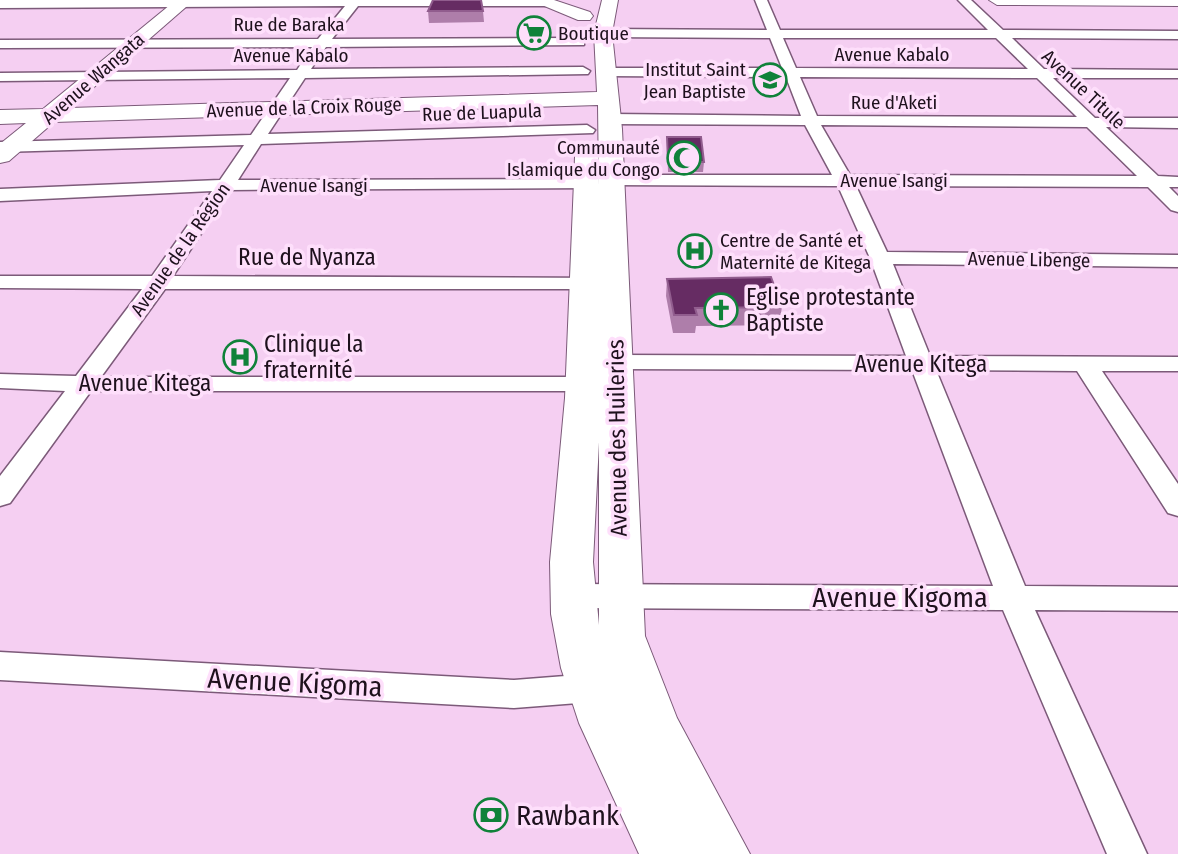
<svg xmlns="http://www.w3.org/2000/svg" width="1178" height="854" font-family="'Fira Sans Condensed',sans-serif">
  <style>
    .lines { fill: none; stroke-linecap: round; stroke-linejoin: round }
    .street-casing { stroke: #7c5a79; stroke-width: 3 }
    .secondary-casing { stroke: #7c5a79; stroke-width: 2 }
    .street { fill: #fff; fill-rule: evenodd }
    .secondary { fill: #fff; fill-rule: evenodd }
    .wall { fill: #ae7eaa }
    .building { fill: #662c63; stroke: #915d8e; stroke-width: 2 }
    .labels { text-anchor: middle; stroke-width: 7; stroke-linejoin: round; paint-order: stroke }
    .far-street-label { font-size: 19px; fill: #1e111d; stroke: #fedffb }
    .far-poi-label { font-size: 19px; fill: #1e111d; stroke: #fedffb; text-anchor: start }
    .street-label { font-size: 23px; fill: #1e111d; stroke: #fedffb }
    .poi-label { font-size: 23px; fill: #1e111d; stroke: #fedffb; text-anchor: start }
    .near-street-label { font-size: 28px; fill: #1e111d; stroke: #fedffb }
    .near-poi-label { font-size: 28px; fill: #1e111d; stroke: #fedffb; text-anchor: start }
  </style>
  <rect width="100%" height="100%" fill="#f5cff2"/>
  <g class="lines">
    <defs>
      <g id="street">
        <polygon points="0,0 550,0 549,5 545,6 358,6 332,39 579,38 584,39 584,45 326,47 311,69 583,67 590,71 588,74 305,78 268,134 587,125 595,130 593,133 261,144 238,180 586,179 592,180 595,184 592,188 230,190 173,276 605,278 613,279 616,284 613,289 165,289 101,377 583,377 592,379 595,384 592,389 583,391 91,391 10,503 0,506 0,476 65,391 0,388 0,374 76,376 142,289 0,288 0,276 152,276 212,191 0,201 0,189 220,180 244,145 0,152 0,142 251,135 290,78 0,81 0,73 297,70 312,47 0,48 0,40 318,39 345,6 0,8"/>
        <path d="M755,0H767L780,30H988L958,0H971L1003,30L1178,31V39L1012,38L1044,69L1178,70V78H1053L1095,118H1178V128L1106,127L1158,176L1178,177V187H1169L1178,196V212L1171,210L1148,187L856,186L887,252L1178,255V267L893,264L930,356L1178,357V371H1102L1178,484V516L1168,513L1077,371L936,370L1025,586L1178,587V611L1035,610L1147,854H1107L1003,610L573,608L562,604L557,596L562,588L573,584L993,586L912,370L616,369L607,367L604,362L607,357L616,355L906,356L870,258L838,186L610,185L601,180L610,175H832L805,125L610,124L602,119L610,114L801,116L786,77L606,76L599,72L606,68H782L770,38L603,37L596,33L603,29L767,30ZM783,38H996L1028,69L796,68ZM800,77L1037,78L1077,117L817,116ZM821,125L1087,127L1137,176L850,175Z"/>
        <polygon points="0,652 514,680 591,674 603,678 608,688 603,698 591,702 514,708 0,680"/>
      </g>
      <g id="secondary">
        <path d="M176,0H194L70,108L597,92L594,33L602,0H618L612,33L622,129L645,636L677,718L750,854H639L579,723L561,668L551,614L550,562L565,398L575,157L578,152H596L599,157V186L598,105L54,122L9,161L0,163V144L26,123L0,124V110L43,109ZM599,442V625L593,562Z"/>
        <polygon points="530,0 554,0 590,12 593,16 590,20 578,20"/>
        <polygon points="989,0 1178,0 1178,6 997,5"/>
      </g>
    </defs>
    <!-- street casing -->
    <use href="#street" class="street-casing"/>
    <!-- secondary casing -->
    <use href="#secondary" class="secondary-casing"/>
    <!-- street -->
    <use href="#street" class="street"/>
    <!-- secondary -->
    <use href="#secondary" class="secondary"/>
  </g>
  <!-- wall -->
  <g class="wall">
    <polygon points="428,11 483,11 484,22 429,23"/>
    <polygon points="667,137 704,162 703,172 668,172"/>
    <polygon points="667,279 782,307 779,325 696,326 695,333 673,333 666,296"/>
  </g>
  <!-- building -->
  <g class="building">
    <polygon points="433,0 481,0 483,11 428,11"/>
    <polygon points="667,137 701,137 704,162 668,161"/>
    <polygon points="771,277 782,307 695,308 697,315 674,315 667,279"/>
  </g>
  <!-- icons -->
  <defs>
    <symbol id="supermarket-ring" viewBox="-11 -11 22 22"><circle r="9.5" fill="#fedffb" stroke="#10823a" stroke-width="1.5"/><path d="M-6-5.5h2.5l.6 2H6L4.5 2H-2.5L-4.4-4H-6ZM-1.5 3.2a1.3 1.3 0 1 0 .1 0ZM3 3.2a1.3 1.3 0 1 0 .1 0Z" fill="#10823a"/></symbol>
    <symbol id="school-ring" viewBox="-11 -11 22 22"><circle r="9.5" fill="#fedffb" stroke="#10823a" stroke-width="1.5"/><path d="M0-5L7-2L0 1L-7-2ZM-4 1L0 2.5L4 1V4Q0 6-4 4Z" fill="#10823a"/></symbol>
    <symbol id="mosque-ring" viewBox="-11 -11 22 22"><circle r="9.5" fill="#fedffb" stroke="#10823a" stroke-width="1.5"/><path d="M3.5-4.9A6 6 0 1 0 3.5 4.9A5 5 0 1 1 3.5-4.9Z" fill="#10823a"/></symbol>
    <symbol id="hospital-ring" viewBox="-11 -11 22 22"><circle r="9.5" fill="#fedffb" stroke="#10823a" stroke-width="1.5"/><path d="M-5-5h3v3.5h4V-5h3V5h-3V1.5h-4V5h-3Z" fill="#10823a"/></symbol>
    <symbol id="church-ring" viewBox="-11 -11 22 22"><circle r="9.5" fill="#fedffb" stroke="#10823a" stroke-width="1.5"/><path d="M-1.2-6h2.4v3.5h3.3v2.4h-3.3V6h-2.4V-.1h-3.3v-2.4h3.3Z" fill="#10823a"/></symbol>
    <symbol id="bank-ring" viewBox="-11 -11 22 22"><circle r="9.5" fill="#fedffb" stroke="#10823a" stroke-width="1.5"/><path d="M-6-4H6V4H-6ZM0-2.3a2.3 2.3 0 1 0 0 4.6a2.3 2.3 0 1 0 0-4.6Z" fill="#10823a"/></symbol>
  </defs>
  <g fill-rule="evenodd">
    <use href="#supermarket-ring" x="515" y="14" width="38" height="38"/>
    <use href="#school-ring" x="751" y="61" width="38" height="38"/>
    <use href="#mosque-ring" x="665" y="139" width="38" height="38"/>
    <use href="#hospital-ring" x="676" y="232" width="38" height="38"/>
    <use href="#church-ring" x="702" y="291" width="38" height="38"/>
    <use href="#hospital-ring" x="221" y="338" width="38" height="38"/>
    <use href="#bank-ring" x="472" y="796" width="38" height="38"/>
  </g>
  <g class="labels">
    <!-- far-street labels -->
    <g class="far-street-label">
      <text x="289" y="31">Rue de Baraka</text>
      <text x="892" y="61">Avenue Kabalo</text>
      <text x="291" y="62">Avenue Kabalo</text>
      <text transform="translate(93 78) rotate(-41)" y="7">Avenue Wangata</text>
      <text transform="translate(1084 89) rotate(43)" y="7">Avenue Titule</text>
      <text x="894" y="109">Rue d'Aketi</text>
      <text transform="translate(304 107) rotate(-2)" y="7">Avenue de la Croix Rouge</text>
      <text transform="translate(482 112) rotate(-2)" y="7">Rue de Luapula</text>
      <text x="894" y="187">Avenue Isangi</text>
      <text x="314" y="192">Avenue Isangi</text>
      <text transform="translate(180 249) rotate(-55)" y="7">Avenue de la Région</text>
      <text transform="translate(1029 259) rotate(1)" y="7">Avenue Libenge</text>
    </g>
    <!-- far-poi labels -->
    <g class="far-poi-label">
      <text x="558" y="40">Boutique</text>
      <text x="746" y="76" text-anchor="end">Institut Saint<tspan x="746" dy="22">Jean Baptiste</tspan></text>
      <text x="660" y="154" text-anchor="end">Communauté<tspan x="660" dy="22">Islamique du Congo</tspan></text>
      <text x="720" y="247">Centre de Santé et<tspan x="720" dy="22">Maternité de Kitega</tspan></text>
    </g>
    <!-- street labels -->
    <g class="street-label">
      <text x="307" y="265">Rue de Nyanza</text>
      <text x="921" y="372">Avenue Kitega</text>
      <text x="145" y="391">Avenue Kitega</text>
      <text transform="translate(617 438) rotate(-91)" y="8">Avenue des Huileries</text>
    </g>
    <!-- poi labels -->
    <g class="poi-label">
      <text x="746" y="305">Eglise protestante<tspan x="746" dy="26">Baptiste</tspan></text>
      <text x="264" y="352">Clinique la<tspan x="264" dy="26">fraternité</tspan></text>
    </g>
    <!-- near-street labels -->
    <g class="near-street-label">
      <text x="900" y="607">Avenue Kigoma</text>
      <text transform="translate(295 682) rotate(3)" y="10">Avenue Kigoma</text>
    </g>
    <!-- near-poi labels -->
    <g class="near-poi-label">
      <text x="516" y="825">Rawbank</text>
    </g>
  </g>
</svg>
